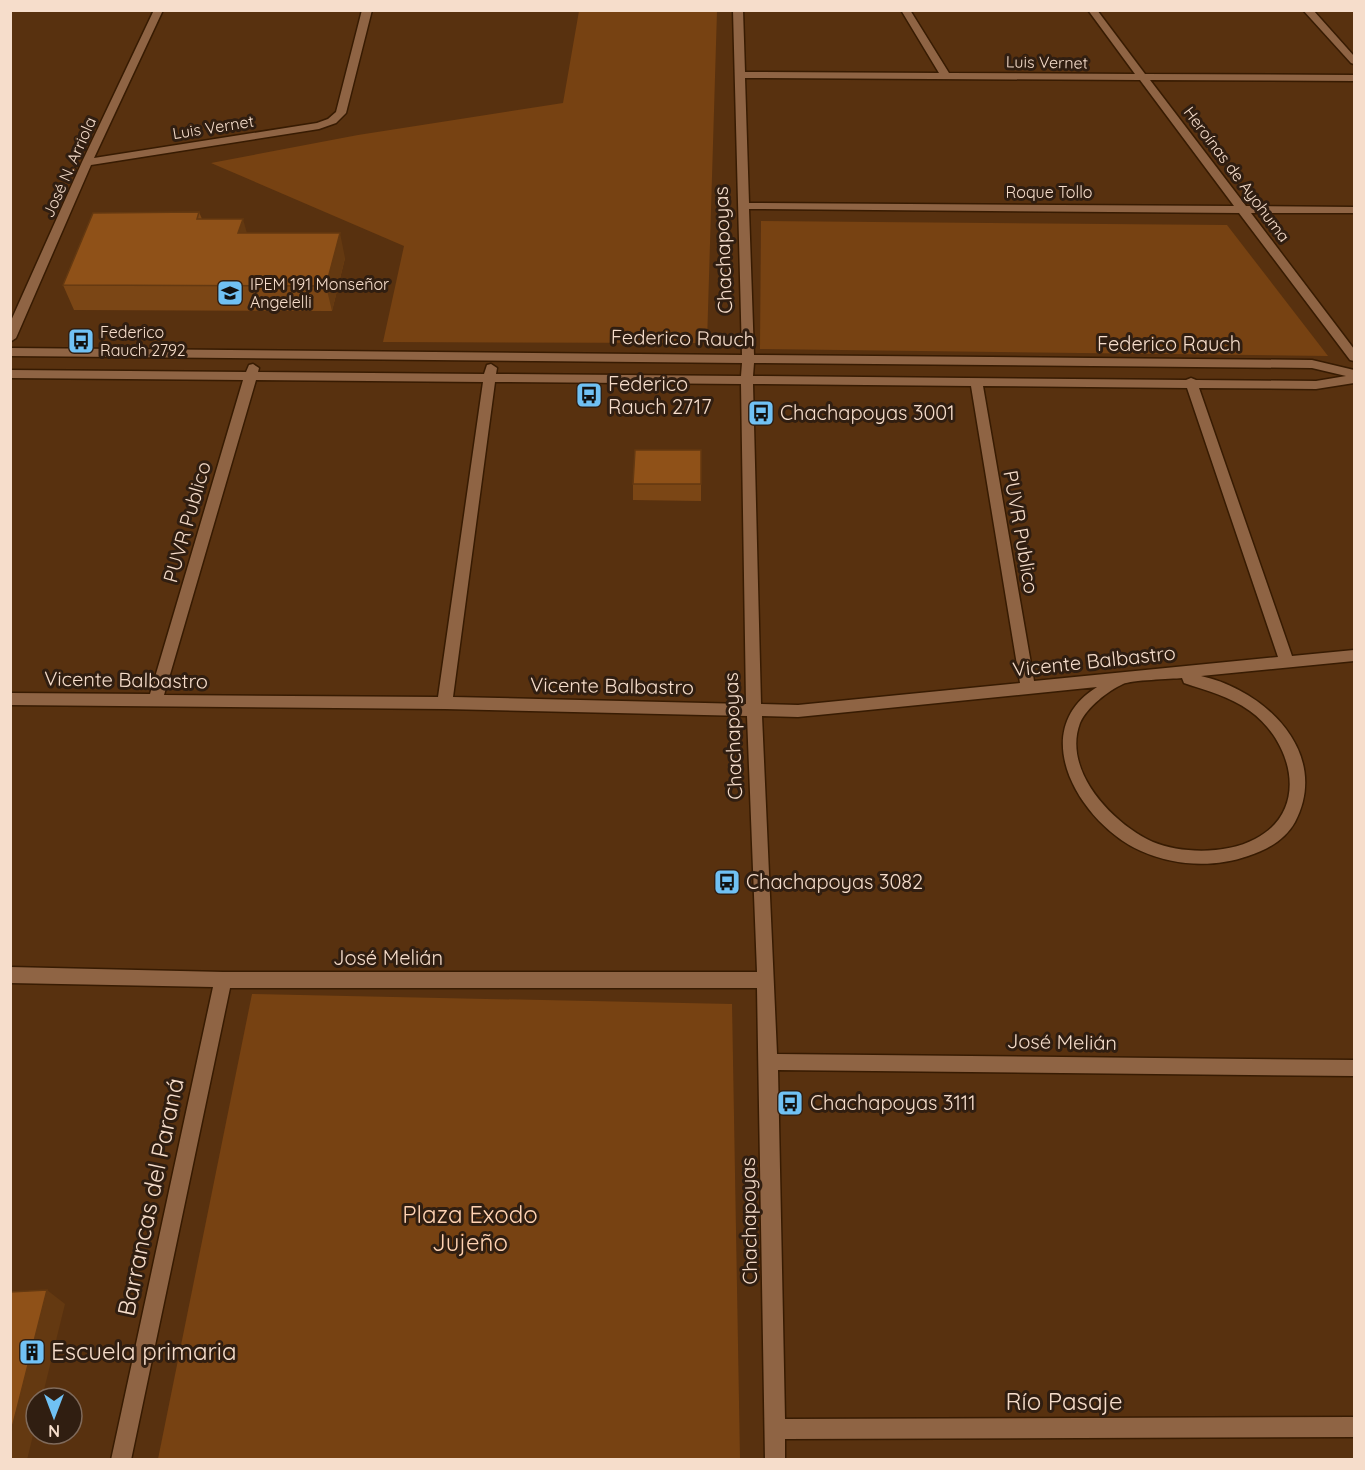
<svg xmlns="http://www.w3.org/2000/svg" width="1365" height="1470" font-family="Quicksand,sans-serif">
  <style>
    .green { fill: #774212 }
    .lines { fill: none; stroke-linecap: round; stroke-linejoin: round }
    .minor-casing { stroke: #371b02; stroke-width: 3 }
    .minor { fill: #8f6444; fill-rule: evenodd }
    .wall { fill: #7b4615 }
    .shaded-wall { fill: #643911 }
    .building { fill: #8f5118; stroke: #643911; stroke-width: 1.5 }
    .labels { text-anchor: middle; stroke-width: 6; stroke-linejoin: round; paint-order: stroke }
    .far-street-label { font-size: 16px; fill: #f6ddcb; stroke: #301e11 }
    .far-poi-label { font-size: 16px; fill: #f6ddcb; stroke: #301e11; text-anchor: start }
    .street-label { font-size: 20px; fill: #f6ddcb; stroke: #301e11 }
    .poi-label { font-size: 20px; fill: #f6ddcb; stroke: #301e11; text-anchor: start }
    .near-street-label { font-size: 24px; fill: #f6ddcb; stroke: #301e11 }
    .near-park-label { font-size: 24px; fill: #ffd3b3; stroke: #301e11 }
    .near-poi-label { font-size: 24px; fill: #f6ddcb; stroke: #301e11; text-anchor: start }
  </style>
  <rect width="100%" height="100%" fill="#58310f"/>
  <!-- green -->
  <g class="green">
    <polygon points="579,11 717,11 707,343 383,342 404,246 211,163 358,135 563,103"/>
    <polygon points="761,221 1227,225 1328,356 760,349"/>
    <polygon points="252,994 732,1004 740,1459 158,1459"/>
  </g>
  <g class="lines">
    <defs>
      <g id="minor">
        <polygon points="154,10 163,10 94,158 317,123 328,119 336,112 362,10 372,10 346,113 336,123 319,129 91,165 16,338 10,342 10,323 82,162"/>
        <path d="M733,10H743L745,72L939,73L901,10H910L949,73L1135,74L1088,10H1097L1145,74L1354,75V81L1150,80L1246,206L1354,207V213H1251L1354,349V361L1350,360L1239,213L749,209L754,355L1312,360L1354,370V383L1316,389L1199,388L1292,656L1354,650V661L1201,676C1265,690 1331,753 1295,822C1285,840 1267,850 1248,856C1214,868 1174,866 1141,851C1082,825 1024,732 1097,687L798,717L762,716L777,1054L1354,1060V1076L778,1070L785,1419L1354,1417V1437L785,1439V1460H765L757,988H230L131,1460H111L213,987L10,983V967L223,972H757L747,716L445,709L10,705V693L150,694L243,380L10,378V370L246,372L249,365L253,364L259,368L258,372L484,374L487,365L491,364L497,368L496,374L741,376L742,363L10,356V348L742,355ZM745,78L1140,80L1234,206L749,203ZM754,363L1312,368L1346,376L1316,381L1196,380L1191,378L1186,380L753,376ZM256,380L483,382L438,697L164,695ZM495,382L741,384L746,704L453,697ZM753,384L971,386L1020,683L798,705L761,704ZM983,386L1187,388L1278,657L1034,681ZM1182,678L1184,683C1208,691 1229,696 1250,711C1293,742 1310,811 1255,839C1227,854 1182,854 1153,842C1113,824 1062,771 1080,723C1087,707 1108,691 1123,684C1131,680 1171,679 1182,678Z"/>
        <polygon points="1303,10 1313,10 1354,56 1354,64 1351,63"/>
      </g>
    </defs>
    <!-- minor casing -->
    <use href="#minor" class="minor-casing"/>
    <!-- minor -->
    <use href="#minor" class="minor"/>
  </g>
  <!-- wall -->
  <g class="wall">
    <polygon points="199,212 202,219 247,233 345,258 332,311 74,310 63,285"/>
    <polygon points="701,450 701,501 633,500 633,484"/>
  </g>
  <!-- shaded-wall -->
  <g class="shaded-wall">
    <polygon points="243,219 250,244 238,233"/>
    <polygon points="340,233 345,258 332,311 326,286"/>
    <polygon points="47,1290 65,1304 42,1398 36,1398 36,1423 27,1460 10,1460 10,1436"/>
  </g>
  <!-- building -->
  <g class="building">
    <polygon points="199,212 197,219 243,219 238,233 340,233 326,286 63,285 93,213"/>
    <polygon points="635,450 701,450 701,484 633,484"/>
    <polygon points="47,1290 10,1436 10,1292"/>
  </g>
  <!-- icons -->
  <defs>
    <symbol id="school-square" viewBox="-11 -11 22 22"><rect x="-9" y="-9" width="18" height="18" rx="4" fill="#70c1f4" stroke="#301e11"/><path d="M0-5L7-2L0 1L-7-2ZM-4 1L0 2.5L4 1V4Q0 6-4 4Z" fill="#111"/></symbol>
    <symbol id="bus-square" viewBox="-11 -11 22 22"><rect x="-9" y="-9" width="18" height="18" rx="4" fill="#70c1f4" stroke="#301e11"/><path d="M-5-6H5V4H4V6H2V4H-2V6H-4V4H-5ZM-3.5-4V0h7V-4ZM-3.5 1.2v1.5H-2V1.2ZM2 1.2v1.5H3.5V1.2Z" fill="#111"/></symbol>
    <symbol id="building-square" viewBox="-11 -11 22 22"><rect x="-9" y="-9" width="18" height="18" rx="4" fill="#70c1f4" stroke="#301e11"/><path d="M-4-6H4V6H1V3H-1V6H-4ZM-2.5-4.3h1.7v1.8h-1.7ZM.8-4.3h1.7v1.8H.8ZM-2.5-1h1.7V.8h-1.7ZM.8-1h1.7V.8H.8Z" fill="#111"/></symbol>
  </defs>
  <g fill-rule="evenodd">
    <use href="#school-square" x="215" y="278" width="30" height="30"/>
    <use href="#bus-square" x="66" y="326" width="30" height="30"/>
    <use href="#bus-square" x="574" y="380" width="30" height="30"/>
    <use href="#bus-square" x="746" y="398" width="30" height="30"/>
    <use href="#bus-square" x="712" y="867" width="30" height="30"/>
    <use href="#bus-square" x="775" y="1088" width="30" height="30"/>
    <use href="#building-square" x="17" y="1337" width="30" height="30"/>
  </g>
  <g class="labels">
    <!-- far-street labels -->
    <g class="far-street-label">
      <text transform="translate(1047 62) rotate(1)" y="6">Luis Vernet</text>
      <text transform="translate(213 127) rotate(-9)" y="6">Luis Vernet</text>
      <text transform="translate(69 167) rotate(-66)" y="6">José N. Arriola</text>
      <text transform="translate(1237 174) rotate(53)" y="6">Heroínas de Ayohuma</text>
      <text x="1049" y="198">Roque Tollo</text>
    </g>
    <!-- far-poi labels -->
    <g class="far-poi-label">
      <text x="250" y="290">IPEM 191 Monseñor<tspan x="250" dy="18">Angelelli</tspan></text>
      <text x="100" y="338">Federico<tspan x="100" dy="18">Rauch 2792</tspan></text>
    </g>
    <!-- street labels -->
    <g class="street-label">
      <text transform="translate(723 250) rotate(-92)" y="7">Chachapoyas</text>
      <text transform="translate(683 338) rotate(1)" y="7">Federico Rauch</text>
      <text x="1169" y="351">Federico Rauch</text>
      <text transform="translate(187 522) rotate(-74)" y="7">PUVR Publico</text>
      <text transform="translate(1021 532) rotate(80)" y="7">PUVR Publico</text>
      <text transform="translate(1094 661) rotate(-6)" y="7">Vicente Balbastro</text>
      <text transform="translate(126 680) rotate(1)" y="7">Vicente Balbastro</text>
      <text transform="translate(612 686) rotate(1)" y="7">Vicente Balbastro</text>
      <text transform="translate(733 736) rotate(-92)" y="7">Chachapoyas</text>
      <text x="388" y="965">José Melián</text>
      <text transform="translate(1062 1042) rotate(1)" y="7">José Melián</text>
      <text transform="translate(749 1221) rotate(-91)" y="7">Chachapoyas</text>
    </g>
    <!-- poi labels -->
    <g class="poi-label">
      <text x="608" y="391">Federico<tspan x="608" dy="23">Rauch 2717</tspan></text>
      <text x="780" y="420">Chachapoyas 3001</text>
      <text x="746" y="889">Chachapoyas 3082</text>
      <text x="810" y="1110">Chachapoyas 3111</text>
    </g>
    <!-- near-street labels -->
    <g class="near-street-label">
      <text transform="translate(151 1197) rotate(-78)" y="8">Barrancas del Paraná</text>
      <text x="1064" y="1410">Río Pasaje</text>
    </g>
    <!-- near-park labels -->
    <g class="near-park-label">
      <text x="470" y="1223">Plaza Exodo<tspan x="470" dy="28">Jujeño</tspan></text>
    </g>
    <!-- near-poi labels -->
    <g class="near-poi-label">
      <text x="51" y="1360">Escuela primaria</text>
    </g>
  </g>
  <!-- border -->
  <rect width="1365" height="1470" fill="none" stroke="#f6ddcb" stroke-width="24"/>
  <!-- north arrow -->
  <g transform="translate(54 1416) rotate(180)"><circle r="28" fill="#301e11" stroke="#7f6a5b" stroke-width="1.5"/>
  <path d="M0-4.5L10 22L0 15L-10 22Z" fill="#70c1f4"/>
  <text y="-9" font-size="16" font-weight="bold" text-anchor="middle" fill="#f6ddcb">N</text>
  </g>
</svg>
